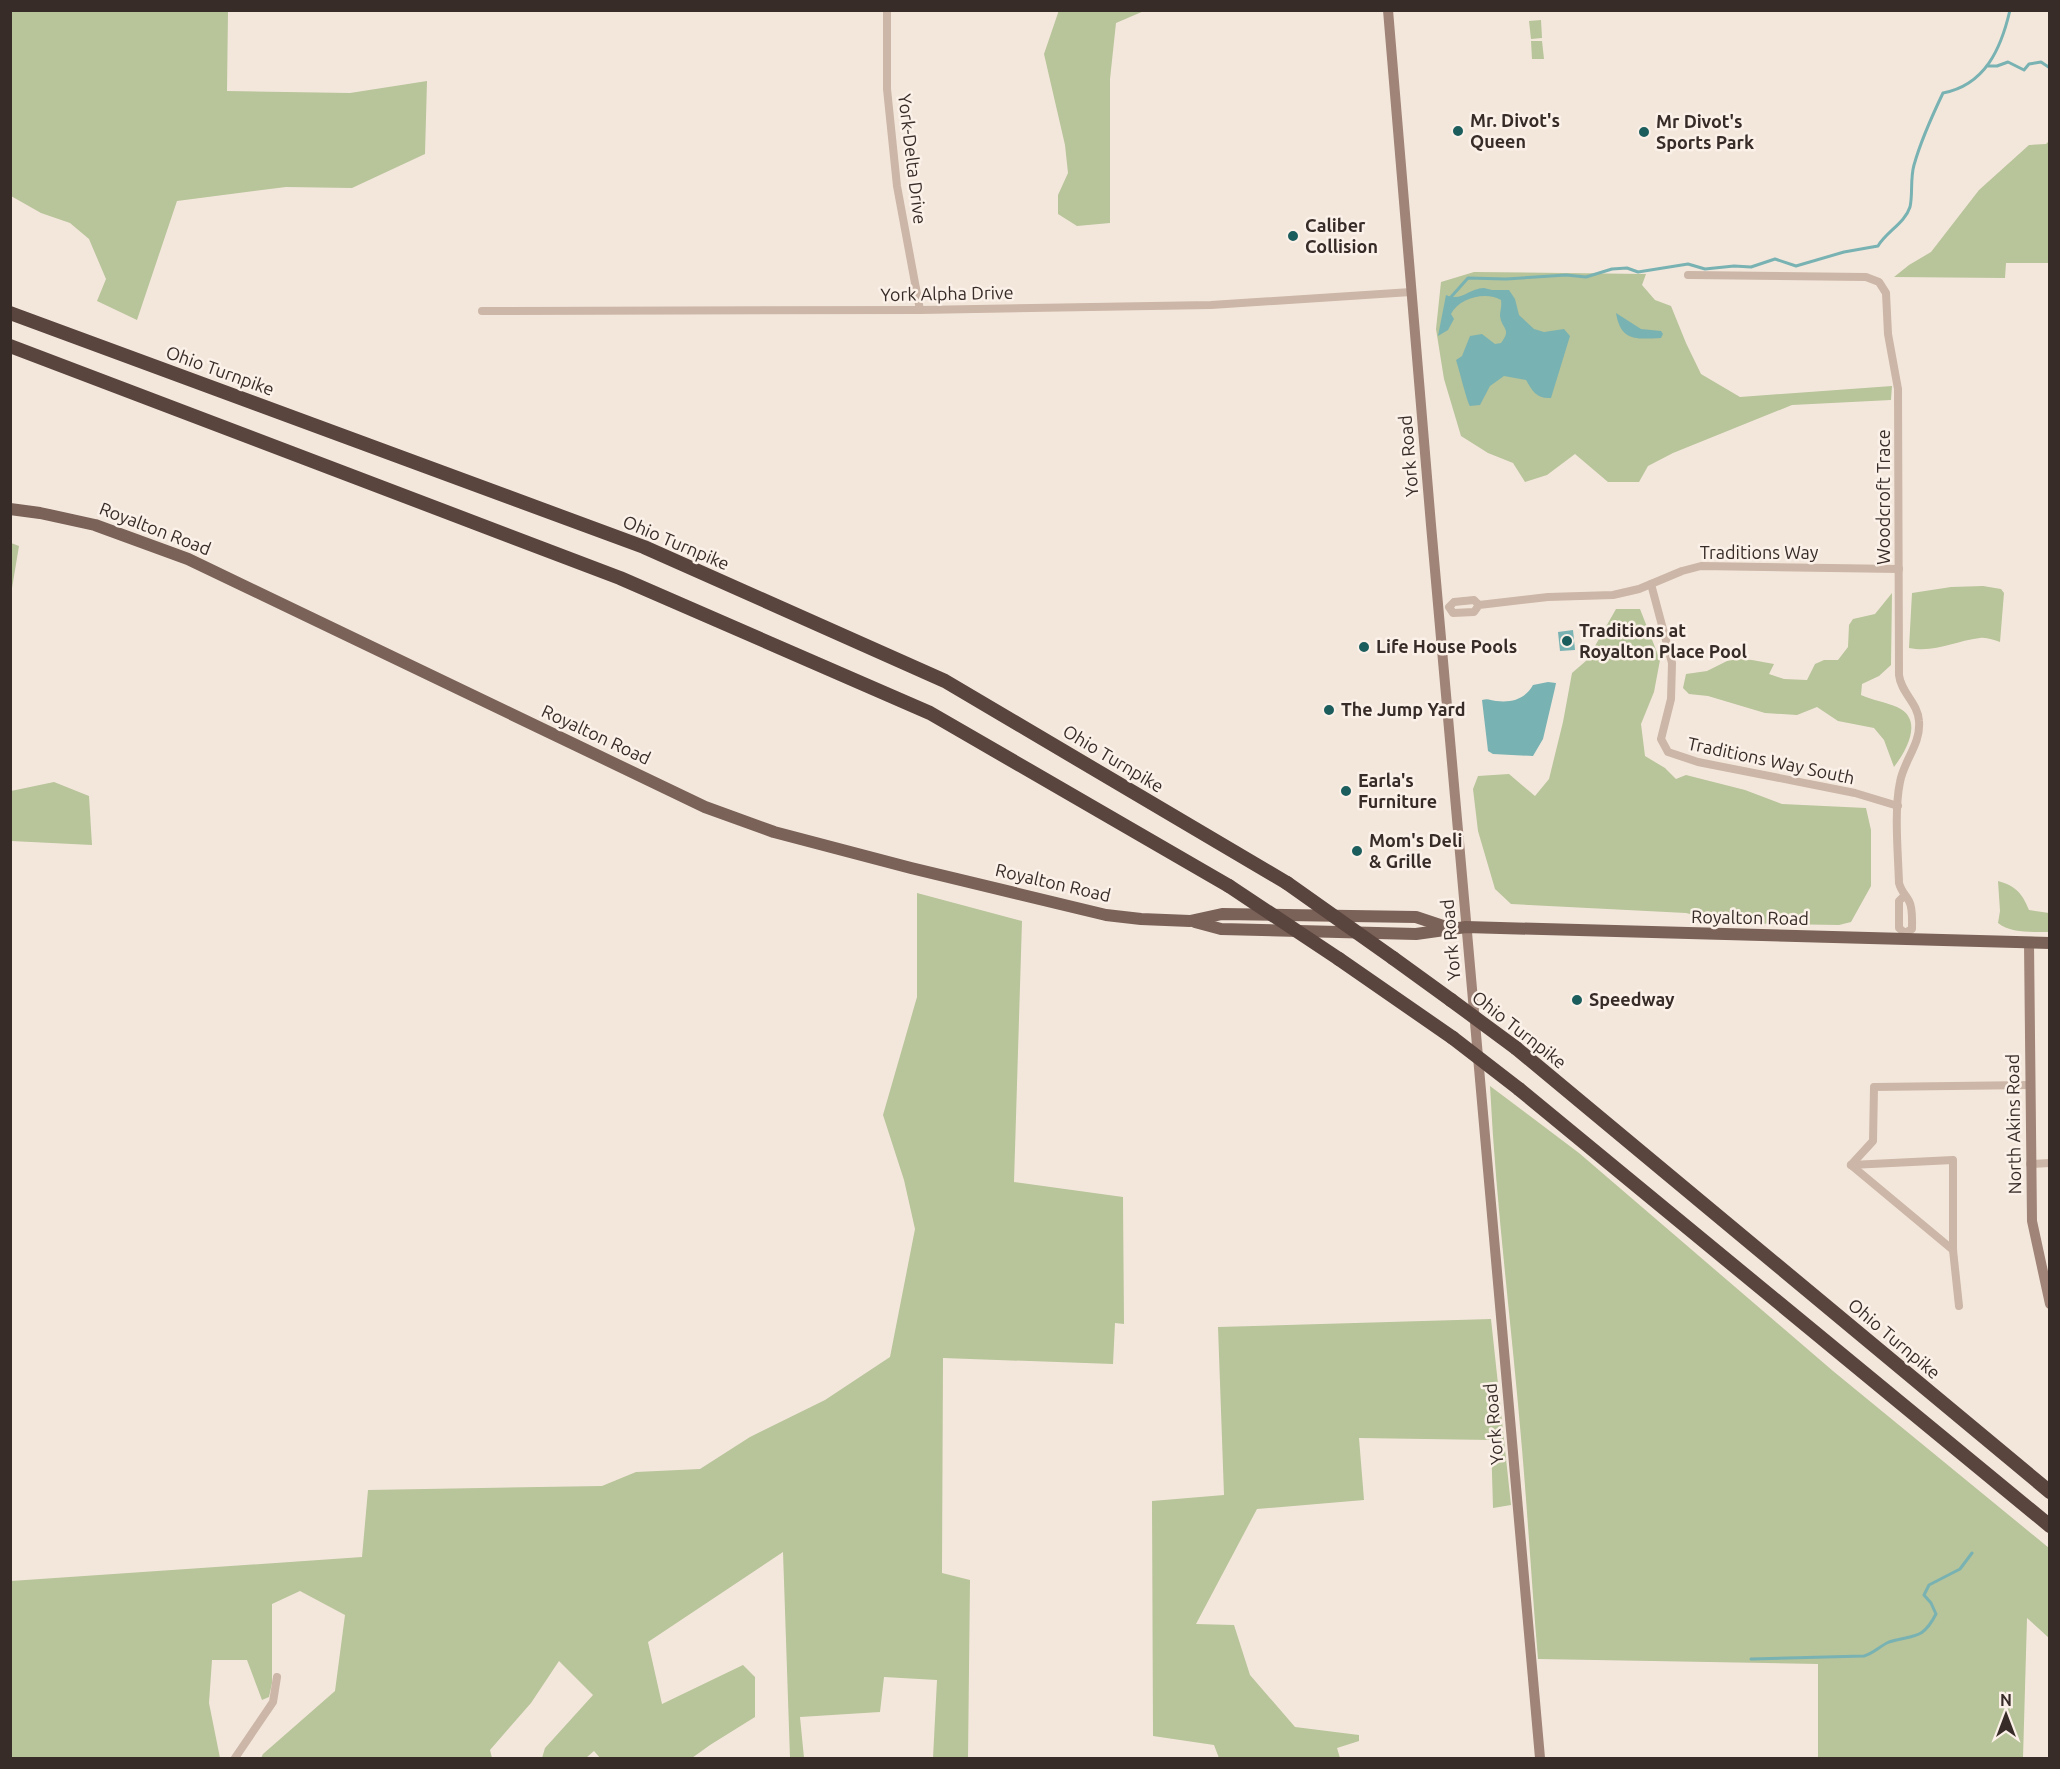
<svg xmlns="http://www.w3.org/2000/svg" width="2060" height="1769" font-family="Ubuntu,sans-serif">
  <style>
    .green { fill: #b8c49a }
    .water { fill: #79b2b2 }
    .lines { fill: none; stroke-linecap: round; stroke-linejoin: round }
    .stream { stroke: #79b2b2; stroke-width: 3 }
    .street { stroke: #ccb6a7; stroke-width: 8 }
    .secondary { stroke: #a08478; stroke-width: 10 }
    .primary { stroke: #7b6258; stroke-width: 12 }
    .highway { stroke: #5a453e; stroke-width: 14 }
    .highway-bridge { stroke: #5a453e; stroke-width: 14 }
    .poi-dot { fill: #1b5c5c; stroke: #fbf1e8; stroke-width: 2 }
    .labels { text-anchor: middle; stroke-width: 5; stroke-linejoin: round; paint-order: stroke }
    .poi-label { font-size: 18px; font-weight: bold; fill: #382c28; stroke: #fbf1e8; text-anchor: start }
    .street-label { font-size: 18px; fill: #382c28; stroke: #fbf1e8 }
  </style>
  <rect width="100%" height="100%" fill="#f3e7dc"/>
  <!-- green -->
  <g class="green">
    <polygon points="1059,10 1144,11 1116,23 1110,79 1110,223 1077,226 1058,214 1058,195 1068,173 1065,145 1044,54"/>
    <polygon points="10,11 228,11 227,91 350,93 427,81 425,154 352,188 286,187 177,201 137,320 97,301 106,279 89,239 70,223 41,213 11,196"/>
    <polygon points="1541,20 1542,38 1531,39 1529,21"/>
    <polygon points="1531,41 1542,41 1544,59 1532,59"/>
    <polygon points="2049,141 2049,263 2006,263 2005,278 1894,277 1909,265 1931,252 1979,190 2029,145 2046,144"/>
    <polygon points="1474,272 1646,274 1642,285 1655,300 1671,306 1686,343 1701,374 1740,397 1892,386 1891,400 1792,405 1673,453 1648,466 1639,482 1608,482 1575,454 1547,475 1525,482 1513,463 1488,453 1461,436 1444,379 1436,329 1441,282"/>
    <polygon points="11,543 19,546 11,594"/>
    <path d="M1983,586L2001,589L2004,593L2000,642C1994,640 1986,637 1980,638C1954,641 1936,653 1909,648L1912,593L1951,587Z"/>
    <path d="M1892,593L1891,665L1879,676L1862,684L1861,695C1872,700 1885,702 1897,707C1924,719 1907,750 1894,767L1884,740L1874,728L1838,721L1817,707L1797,715L1765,713L1708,696L1689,694L1683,688L1686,674L1707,671L1727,661L1738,659L1752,660L1774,664L1769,674L1784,679L1807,680L1815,664L1824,660H1838L1848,647L1849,625L1853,619L1875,614Z"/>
    <polygon points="1616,609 1640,609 1660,660 1654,692 1641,724 1645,756 1665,768 1676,779 1686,775 1745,790 1782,804 1866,808 1871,830 1871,886 1851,922 1839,925 1727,923 1686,913 1511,904 1495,889 1478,831 1473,789 1478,776 1509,774 1535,796 1549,779 1563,722 1572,673 1587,660"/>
    <polygon points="54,782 89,796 92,845 11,841 11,791"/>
    <path d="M1998,881C2016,886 2022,893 2029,910L2049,913V931L2048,932C2032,932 2010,933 1998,923L2000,911Z"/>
    <polygon points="917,893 1022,921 1014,1182 1123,1197 1124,1324 1115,1323 1113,1364 943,1358 942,1573 970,1580 968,1758 933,1758 937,1680 884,1677 880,1712 800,1717 804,1758 790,1758 783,1552 648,1642 662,1704 743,1665 755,1677 755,1717 710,1745 692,1758 600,1758 594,1751 586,1758 542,1758 545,1748 593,1695 559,1661 531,1703 490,1750 492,1758 261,1758 263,1754 335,1691 345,1615 300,1591 272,1604 272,1683 269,1697 262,1700 247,1660 212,1660 209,1703 220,1758 11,1758 11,1581 362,1557 368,1490 602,1486 636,1472 700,1469 750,1437 825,1400 890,1357 915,1229 904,1180 883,1115 917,997"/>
    <path d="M1490,1086L1579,1153L1833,1371L2049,1548V1638L2027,1618L2023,1758H1818V1664L1538,1659C1532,1589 1528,1519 1522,1449C1512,1328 1496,1207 1490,1086Z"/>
    <polygon points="1491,1319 1511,1505 1493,1508 1491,1440 1359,1438 1364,1500 1257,1509 1196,1624 1234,1625 1250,1675 1295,1727 1359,1735 1359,1741 1337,1748 1340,1758 1219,1758 1214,1745 1153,1736 1152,1501 1224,1495 1218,1327"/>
  </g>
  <!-- water -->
  <g class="water">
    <path d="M1484,288L1492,290H1509L1515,299L1519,315L1534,329L1544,332L1564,329L1570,336L1551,398C1537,399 1533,392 1526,380L1504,376L1490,386L1480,405L1470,406C1467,402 1459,369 1456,360L1462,356L1470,336L1482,334L1495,344L1501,343C1512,328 1502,330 1500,316C1500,311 1502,306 1501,300C1486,291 1459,298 1451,314L1454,319L1448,330L1438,336L1446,295C1462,302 1467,289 1484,288Z"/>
    <path d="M1616,313L1641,329L1661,331L1663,334L1661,338C1636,339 1621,342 1616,313Z"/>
    <polygon points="1573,630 1575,650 1560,651 1558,632"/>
    <path d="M1548,682L1556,683L1555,688L1543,739L1533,756L1493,754L1488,751L1482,700C1488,698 1490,700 1496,701C1512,703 1525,699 1533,685Z"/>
  </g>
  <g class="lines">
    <!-- stream -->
    <g class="stream">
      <polyline points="1988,66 1997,66 2008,62 2024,70 2029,64 2041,62 2050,68"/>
      <path d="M1451,297L1468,278L1506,279L1566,275L1586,277L1612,269L1627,268L1638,272L1688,264L1705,269L1734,266L1751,267L1775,259L1796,266L1844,252L1878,246C1886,232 1905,223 1910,207C1913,194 1910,179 1914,165C1921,140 1932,116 1943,93C1985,85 2001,49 2010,10"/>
      <path d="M1751,1659L1864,1656C1874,1653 1880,1646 1889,1642C1914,1634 1922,1641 1936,1614L1931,1603L1924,1595L1929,1585L1960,1569L1972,1553"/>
    </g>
    <!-- street -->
    <g class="street">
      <polyline points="887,10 887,89 897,186 920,310"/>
      <path d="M1688,275L1866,277L1879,282L1886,293L1888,334L1898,389L1899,675C1901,693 1918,703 1919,721C1921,744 1904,760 1900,782C1894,811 1898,852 1899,883C1901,891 1905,894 1909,901C1913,908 1912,921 1912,929L1905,933L1899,928V901L1904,896"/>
      <polyline points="482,311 920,310 1211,305 1411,292"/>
      <polyline points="1651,584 1672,663 1671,699 1661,739 1668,752 1698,762 1855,793 1898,806"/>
      <polyline points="1479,605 1474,612 1453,613 1449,607 1454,602 1474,600 1479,605 1548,597 1613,595 1639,589 1682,571 1701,566 1899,569"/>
      <polyline points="2030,1164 2050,1163"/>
      <polyline points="1851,1165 1953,1160 1953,1250 1959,1306"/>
      <polyline points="1851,1165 1873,1141 1874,1087 2030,1085"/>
      <polyline points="1851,1165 1953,1250"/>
      <polyline points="235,1758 273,1702 277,1677"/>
    </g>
    <!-- secondary -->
    <g class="secondary">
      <polyline points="1388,10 1431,525 1540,1758"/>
      <polyline points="2029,943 2032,1221 2050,1304"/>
    </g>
    <!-- primary -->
    <g class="primary">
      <polyline points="10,509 40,513 95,525 188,559 705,807 774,832 911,868 1106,915 1141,919 1190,921 1222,914 1416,917 1449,928"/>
      <polyline points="1195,922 1221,929 1416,934 1466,927 2050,943"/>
    </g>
    <!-- highway -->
    <g class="highway">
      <polyline points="10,313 644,547 945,681 1287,883"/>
      <polyline points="10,346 620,578 930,713 1229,886"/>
      <polyline points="1393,958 1451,1000"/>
      <polyline points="1339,959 1453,1038"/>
      <polyline points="1516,1048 2050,1492"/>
      <polyline points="1519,1089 2050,1526"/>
    </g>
    <!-- highway-bridge -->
    <g class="highway-bridge">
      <polyline points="1287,883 1393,958"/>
      <polyline points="1229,886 1339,959"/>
      <polyline points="1451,1000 1516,1048"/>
      <polyline points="1453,1038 1519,1089"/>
    </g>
  </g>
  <!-- markers -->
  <g class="poi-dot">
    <circle cx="1458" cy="131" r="6"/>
    <circle cx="1644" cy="132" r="6"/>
    <circle cx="1293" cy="236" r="6"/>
    <circle cx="1567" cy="641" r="6"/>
    <circle cx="1364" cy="647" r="6"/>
    <circle cx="1329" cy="710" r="6"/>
    <circle cx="1346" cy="791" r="6"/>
    <circle cx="1357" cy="851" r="6"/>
    <circle cx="1577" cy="1000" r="6"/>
  </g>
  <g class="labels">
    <!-- poi labels -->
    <g class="poi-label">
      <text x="1470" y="127">Mr. Divot's<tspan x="1470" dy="21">Queen</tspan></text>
      <text x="1656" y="128">Mr Divot's<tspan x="1656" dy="21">Sports Park</tspan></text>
      <text x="1305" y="232">Caliber<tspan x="1305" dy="21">Collision</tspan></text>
      <text x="1579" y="637">Traditions at<tspan x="1579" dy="21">Royalton Place Pool</tspan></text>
      <text x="1376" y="653">Life House Pools</text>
      <text x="1341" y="716">The Jump Yard</text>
      <text x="1358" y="787">Earla's<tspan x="1358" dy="21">Furniture</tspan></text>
      <text x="1369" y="847">Mom's Deli<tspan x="1369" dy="21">&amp; Grille</tspan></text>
      <text x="1589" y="1006">Speedway</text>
    </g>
    <!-- street labels -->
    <g class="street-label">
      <text transform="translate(912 159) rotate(83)" y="6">York-Delta Drive</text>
      <text transform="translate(947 294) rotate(-1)" y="6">York Alpha Drive</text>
      <text transform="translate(220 371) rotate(20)" y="6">Ohio Turnpike</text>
      <text transform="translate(1409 456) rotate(-95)" y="6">York Road</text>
      <text transform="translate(1884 497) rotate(-90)" y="6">Woodcroft Trace</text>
      <text transform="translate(155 529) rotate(21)" y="6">Royalton Road</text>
      <text transform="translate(676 543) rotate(23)" y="6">Ohio Turnpike</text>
      <text x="1759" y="559">Traditions Way</text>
      <text transform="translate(596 735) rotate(25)" y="6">Royalton Road</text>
      <text transform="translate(1113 759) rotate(31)" y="6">Ohio Turnpike</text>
      <text transform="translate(1771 761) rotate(12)" y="6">Traditions Way South</text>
      <text transform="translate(1053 883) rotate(13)" y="6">Royalton Road</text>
      <text transform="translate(1750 918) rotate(1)" y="6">Royalton Road</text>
      <text transform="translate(1451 940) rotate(-95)" y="6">York Road</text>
      <text transform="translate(1519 1030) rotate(38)" y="6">Ohio Turnpike</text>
      <text transform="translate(2014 1124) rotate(-91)" y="6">North Akins Road</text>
      <text transform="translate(1894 1339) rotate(40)" y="6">Ohio Turnpike</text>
      <text transform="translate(1494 1424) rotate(-95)" y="6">York Road</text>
    </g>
  </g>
  <!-- border -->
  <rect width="2060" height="1769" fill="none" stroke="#382c28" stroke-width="24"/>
  <!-- north arrow -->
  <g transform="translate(2006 1715)" stroke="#fbf1e8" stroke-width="4.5" paint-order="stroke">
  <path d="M0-4.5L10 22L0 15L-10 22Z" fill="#382c28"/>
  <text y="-9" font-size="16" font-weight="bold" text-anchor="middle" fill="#382c28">N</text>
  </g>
</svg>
